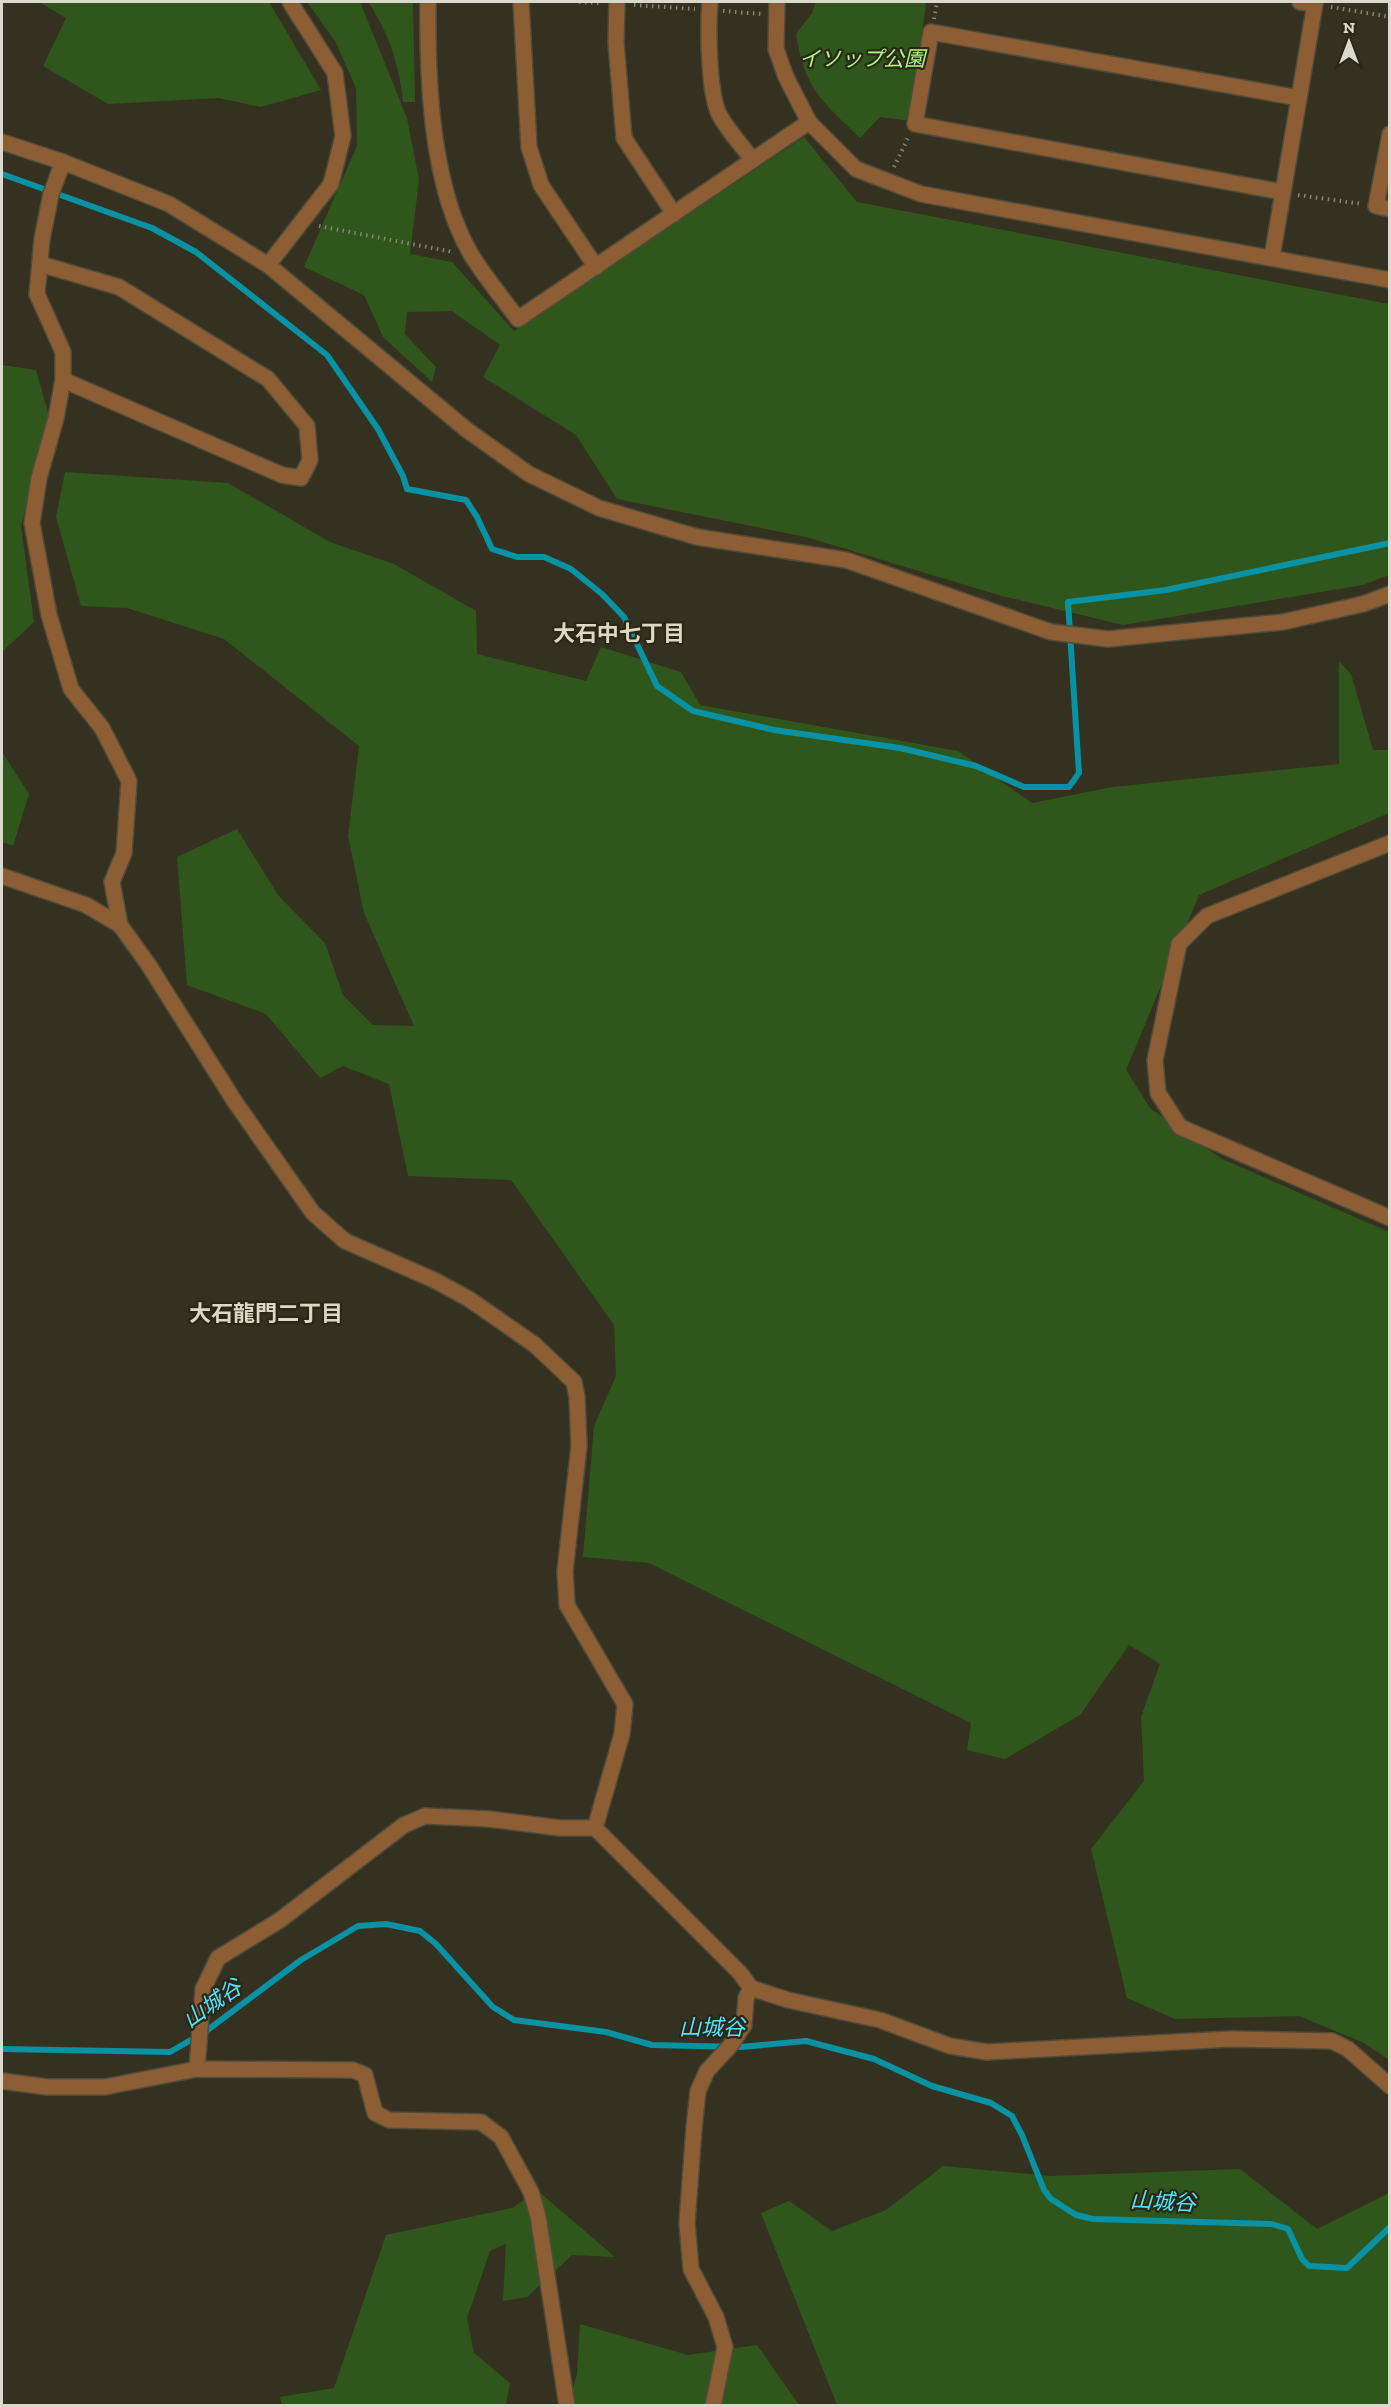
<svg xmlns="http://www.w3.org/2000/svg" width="1391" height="2407" font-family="'Zilla Slab','Noto Sans JP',serif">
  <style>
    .green { fill: #2f571b }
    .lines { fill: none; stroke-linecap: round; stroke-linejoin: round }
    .stream { stroke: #0991a4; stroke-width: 6 }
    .minor-casing { stroke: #504c3c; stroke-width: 18 }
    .tertiary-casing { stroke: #504c3c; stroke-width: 18 }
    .path { stroke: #888477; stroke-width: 4; stroke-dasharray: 1.5 4.5; stroke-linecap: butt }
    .minor { stroke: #8d5e33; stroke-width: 15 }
    .tertiary { stroke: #8d5e33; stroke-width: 15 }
    .labels { text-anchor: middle; stroke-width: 4.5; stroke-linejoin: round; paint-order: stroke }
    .park-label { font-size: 21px; font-style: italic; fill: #aaf589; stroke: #2b2716 }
    .neighbourhood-label { font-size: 22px; font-weight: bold; fill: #ddd8c3; stroke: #2b2716 }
    .water-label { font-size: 22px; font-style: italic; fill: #4fe3fc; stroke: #2b2716 }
  </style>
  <rect width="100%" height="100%" fill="#353120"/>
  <!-- green -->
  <g class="green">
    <polygon points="39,2 269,2 321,90 261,107 219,98 108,104 43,66 66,18"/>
    <polygon points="307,2 360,2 407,118 419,180 410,254 452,262 514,331 804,137 857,202 1389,304 1389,575 1363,585 1123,625 1002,596 806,537 617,499 576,435 483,377 500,345 452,311 407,312 405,334 436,367 432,382 383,337 364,295 304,267 357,146 356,88 335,41"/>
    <path d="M368,2H413L415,102H403C400,67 388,30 368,2Z"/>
    <path d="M816,2H926L911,121L880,117L860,138C822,101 805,90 796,34L812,13Z"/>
    <polygon points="2,365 36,370 49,416 21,526 34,622 2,652"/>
    <polygon points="65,472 228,483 330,542 394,564 476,611 477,654 586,681 601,647 681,672 700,705 958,751 1032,803 1112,787 1339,764 1339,661 1351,674 1373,750 1389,750 1389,813 1199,895 1126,1070 1150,1108 1222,1159 1389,1232 1389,2060 1364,2043 1299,2016 1175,2019 1127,1998 1091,1849 1144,1781 1141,1717 1160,1664 1129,1645 1080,1715 1005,1759 967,1750 971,1723 649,1563 583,1557 594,1426 616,1376 614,1325 511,1180 408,1176 389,1084 343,1066 320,1078 266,1014 187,985 177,857 237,829 278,895 325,943 343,995 373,1025 414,1026 364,913 348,836 359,746 224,639 127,608 81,606 56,517"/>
    <polygon points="2,752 29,794 13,846 2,842"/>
    <polygon points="943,2166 1051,2176 1240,2169 1317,2229 1389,2193 1389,2405 837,2405 761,2213 789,2201 832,2231 886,2210"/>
    <polygon points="538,2191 615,2257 572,2255 527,2297 503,2301 506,2244 490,2251 467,2318 474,2353 510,2383 506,2405 282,2406 280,2397 334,2388 386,2235 512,2208"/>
    <polygon points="580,2324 688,2355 757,2345 799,2405 568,2406 577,2374"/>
  </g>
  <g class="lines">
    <!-- stream -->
    <g class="stream">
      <polyline points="2,174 152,228 196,252 327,355 378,429 403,476 407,489 466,500 477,517 492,549 517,557 544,557 571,569 602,594 624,617 657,686 693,711 774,730 900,748 976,766 1024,787 1069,787 1079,773 1068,602 1166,590 1390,543"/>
      <polyline points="2,2049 170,2052 205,2032 301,1960 358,1926 386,1924 420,1931 436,1944 493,2007 514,2020 606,2032 652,2045 741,2047 806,2041 874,2059 932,2086 991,2103 1012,2116 1022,2135 1044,2190 1051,2199 1076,2215 1093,2219 1272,2224 1288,2229 1302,2259 1309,2266 1347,2268 1390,2227"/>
    </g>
    <defs>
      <g id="minor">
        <path d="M428,2C427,80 431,188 472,256C486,278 503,299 518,319L809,122"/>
        <polyline points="521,2 529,147 541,185 596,267"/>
        <polyline points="617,2 616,43 624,138 674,214"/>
        <path d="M710,2C708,26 708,95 720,116C729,132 742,146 753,160"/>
        <polyline points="1390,134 1376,206 1390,209"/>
        <polyline points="63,162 51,194 42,239 37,294 63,352 63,380 56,418 39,478 32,523 49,615 71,689 102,728 129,781 124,853 112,882 120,925 148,964 235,1102 313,1213 345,1241 434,1280 469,1299 535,1345 574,1382 577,1397 579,1446 565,1571 567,1605 625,1704 622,1734 595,1828"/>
        <polyline points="1282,192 915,124 931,32 1299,98"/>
        <polyline points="1272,257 1315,4 1300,2"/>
        <polyline points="40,264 119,287 268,379 307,426 310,460 301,478 282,475 63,380"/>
        <polyline points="2,876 86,905 120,925"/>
        <polyline points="197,2069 203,1989 218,1958 280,1920 404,1825 425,1816 489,1819 560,1828 595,1828 740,1973 751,1988 788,2000 880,2020 950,2046 987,2052 1231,2039 1332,2041 1348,2049 1390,2086"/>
        <polyline points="2,2081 47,2087 105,2087 197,2069 353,2070 365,2075 375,2113 389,2120 481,2122 501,2137 531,2192 538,2216 567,2406"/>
        <polyline points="713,2406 725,2347 716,2317 691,2269 687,2223 694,2128 698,2091 707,2071 730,2046 744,2025 746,1998 751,1988"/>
      </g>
      <g id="tertiary">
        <polyline points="777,2 776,49 786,77 809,122 856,169 921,194 1390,280"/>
        <polyline points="2,142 63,162 169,204 268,265 467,430 529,474 599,508 697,537 846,560 1051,632 1108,639 1283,622 1363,604 1390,594"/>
        <polyline points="268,265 331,184 343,136 335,73 290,2"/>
        <polyline points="1390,843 1207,916 1179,944 1155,1060 1158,1093 1180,1127 1390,1218"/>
      </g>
    </defs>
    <!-- minor casing -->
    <use href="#minor" class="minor-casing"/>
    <!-- tertiary casing -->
    <use href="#tertiary" class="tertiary-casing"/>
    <!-- path -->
    <g class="path">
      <polyline points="579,2 602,3"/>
      <polyline points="634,5 695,9"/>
      <polyline points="1331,7 1390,17"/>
      <polyline points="723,11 761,14"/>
      <polyline points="934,19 937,2"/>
      <polyline points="894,167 909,136"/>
      <polyline points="1298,195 1362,204"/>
      <polyline points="319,226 453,252"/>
    </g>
    <!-- minor -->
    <use href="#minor" class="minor"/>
    <!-- tertiary -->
    <use href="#tertiary" class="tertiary"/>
  </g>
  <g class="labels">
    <!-- park labels -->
    <g class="park-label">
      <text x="862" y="66">イソップ公園</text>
    </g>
    <!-- neighbourhood labels -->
    <g class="neighbourhood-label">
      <text x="619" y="641">大石中七丁目</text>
      <text x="266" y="1321">大石龍門二丁目</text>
    </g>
    <!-- water labels -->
    <g class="water-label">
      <text transform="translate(212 2003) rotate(-35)" y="8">山城谷</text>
      <text x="712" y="2035">山城谷</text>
      <text transform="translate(1163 2201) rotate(3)" y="8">山城谷</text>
    </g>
  </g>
  <!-- border -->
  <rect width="1391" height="2407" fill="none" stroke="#dbd8ce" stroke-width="6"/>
  <!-- north arrow -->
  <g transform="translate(1349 42)" stroke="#2b2716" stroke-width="4.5" paint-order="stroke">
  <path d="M0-4.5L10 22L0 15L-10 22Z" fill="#dbd8ce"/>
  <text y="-9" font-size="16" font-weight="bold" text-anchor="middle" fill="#dbd8ce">N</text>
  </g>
</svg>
